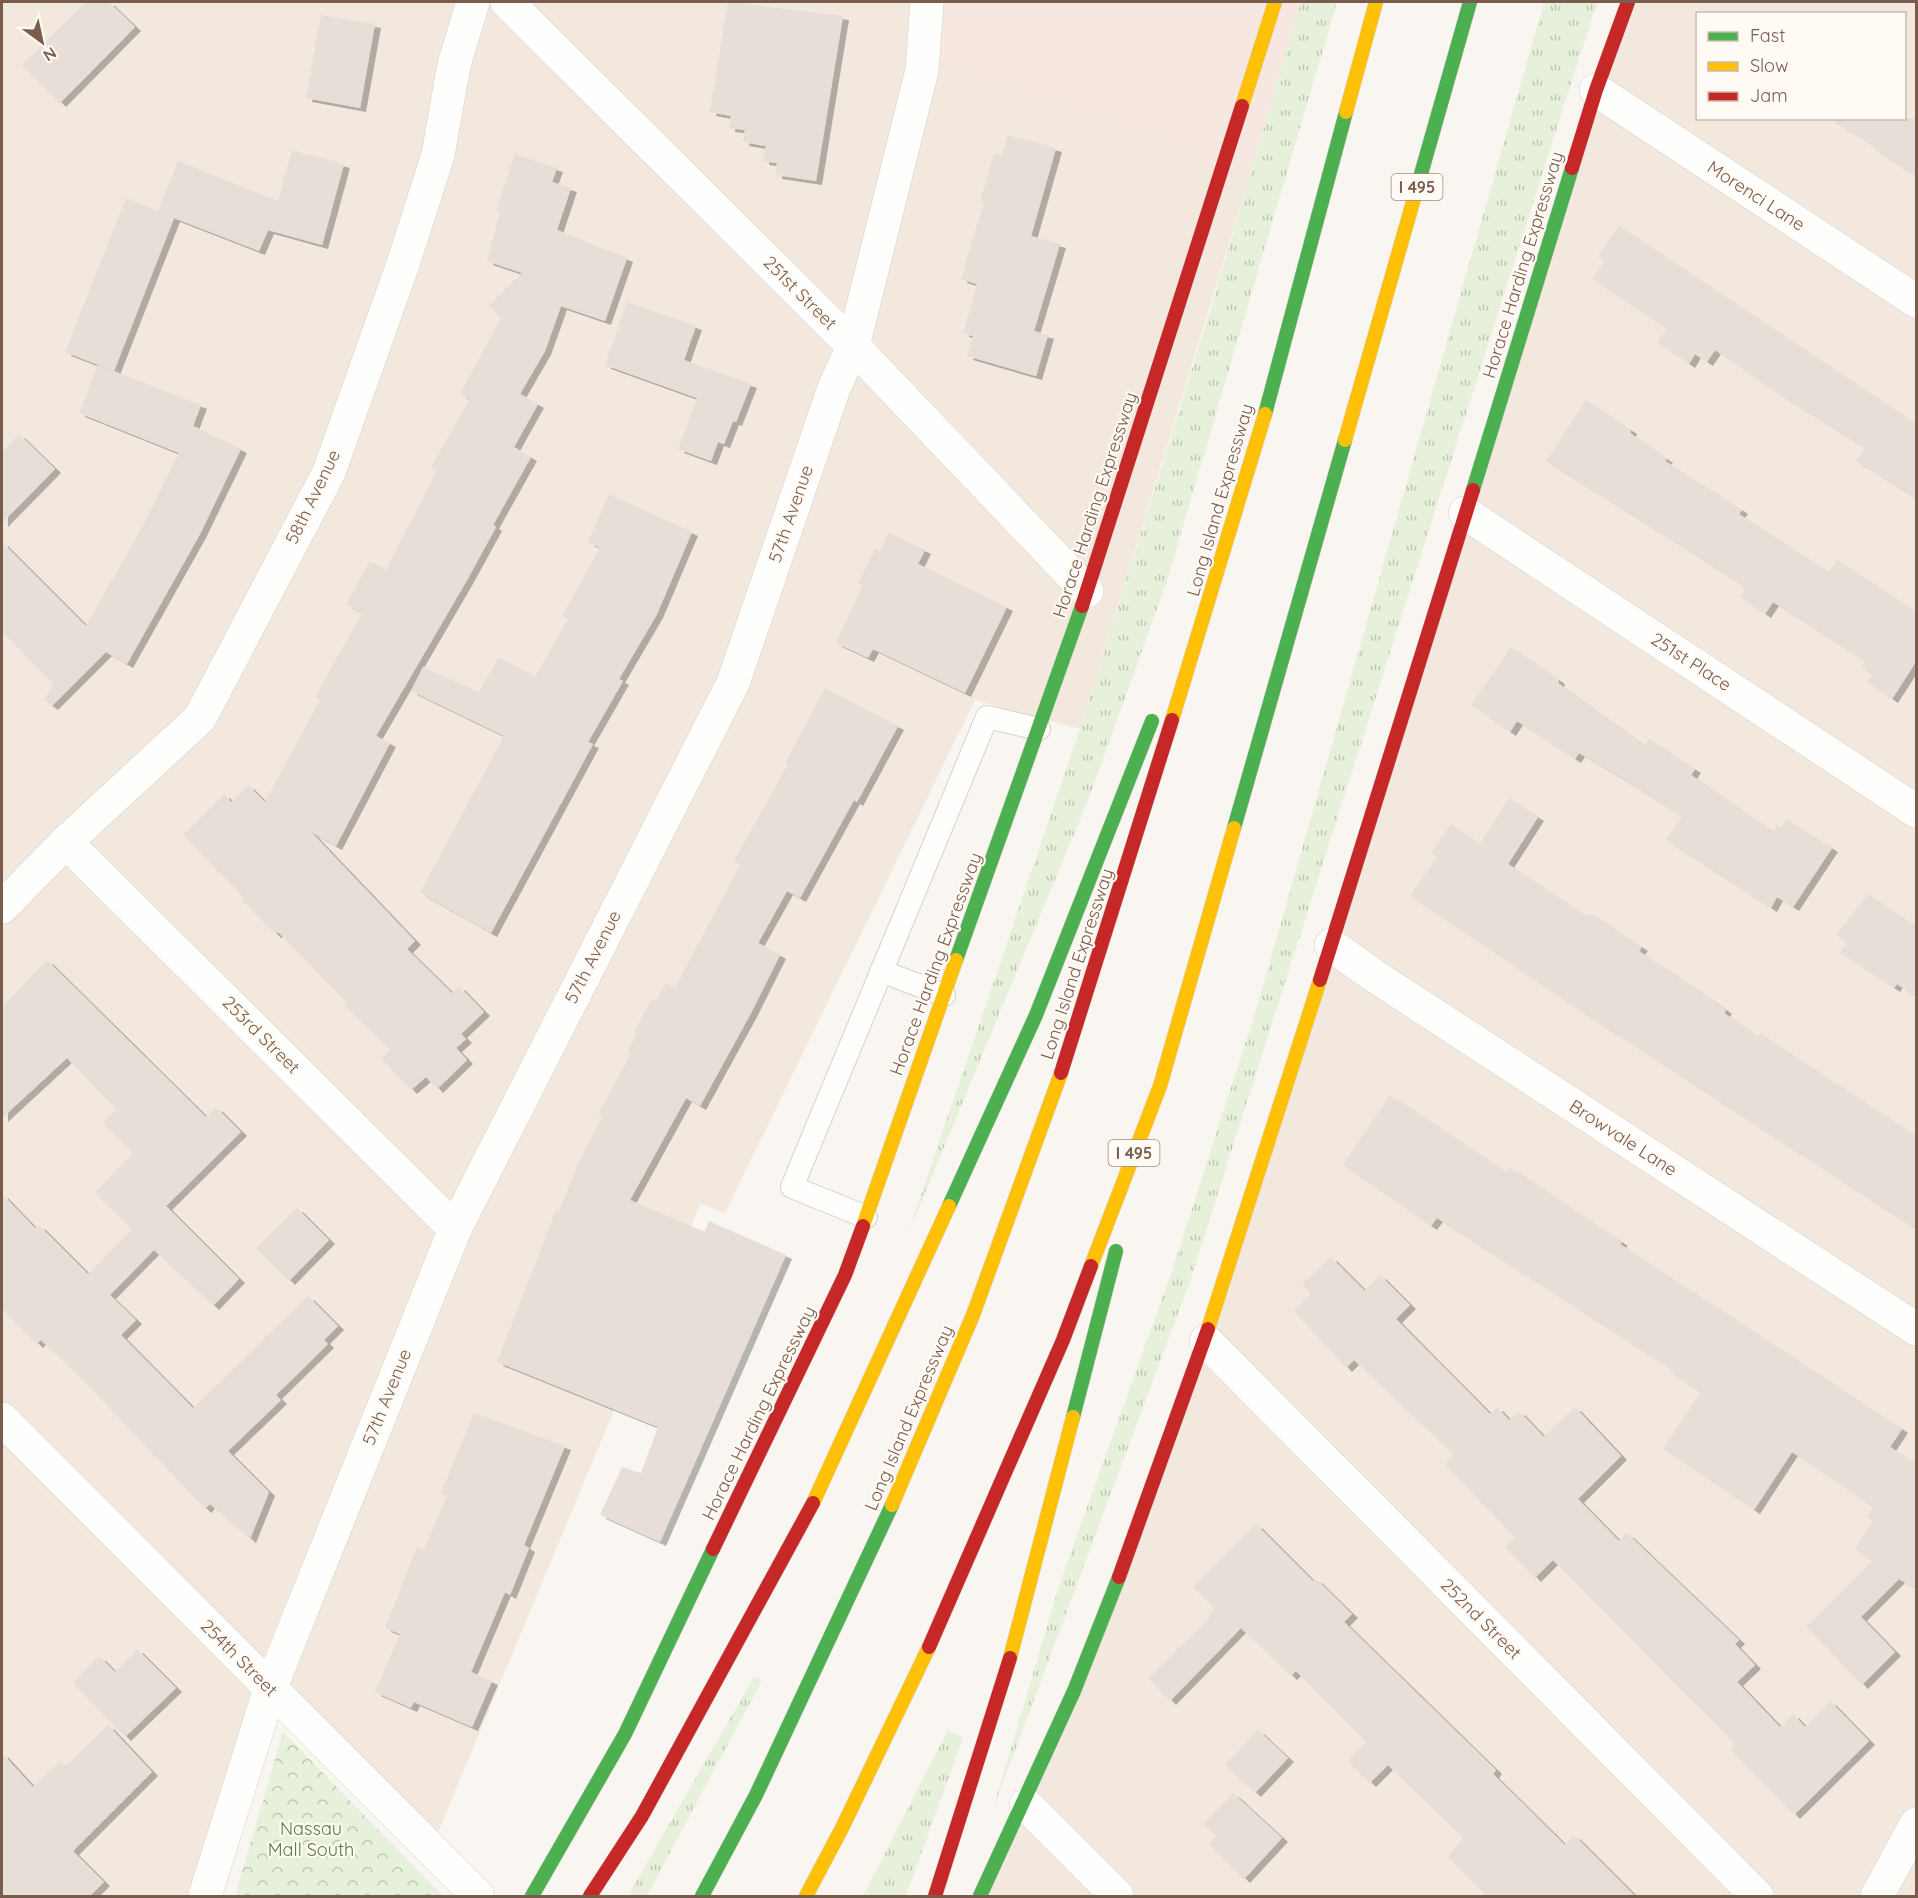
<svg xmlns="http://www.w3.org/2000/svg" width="1918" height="1898" font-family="Quicksand,sans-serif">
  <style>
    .residential { fill: #f2e8de; fill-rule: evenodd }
    .commercial { fill: #f6e8e1 }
    .grass { fill: url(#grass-tufts) }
    .forest { fill: url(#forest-crowns) }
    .building { fill: #e6ded7; filter: url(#shadow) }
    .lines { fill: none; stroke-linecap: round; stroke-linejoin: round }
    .lane-casing { stroke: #d7d1cb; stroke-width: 24 }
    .street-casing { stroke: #d7d1cb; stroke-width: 34 }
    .fast-casing { stroke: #d9d2cb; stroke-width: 15 }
    .slow-casing { stroke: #d9d2cb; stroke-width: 15 }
    .jam-casing { stroke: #d9d2cb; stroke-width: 15 }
    .lane { stroke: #fefefd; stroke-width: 22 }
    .street { stroke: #fefefd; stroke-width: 33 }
    .fast { stroke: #4caf50; stroke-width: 14 }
    .slow { stroke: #ffc107; stroke-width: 14 }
    .jam { stroke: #c62828; stroke-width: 14 }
    .labels { text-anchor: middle; stroke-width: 4.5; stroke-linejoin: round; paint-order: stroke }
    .shield { fill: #fffaf3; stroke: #a28b7f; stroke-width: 1.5 }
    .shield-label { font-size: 16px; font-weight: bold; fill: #7a5c4d }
    .street-label { font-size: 18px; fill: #7a5c4d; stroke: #fffaf3 }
    .park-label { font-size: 18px; fill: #537a41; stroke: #fffaf3 }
  </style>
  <defs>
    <pattern id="grass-tufts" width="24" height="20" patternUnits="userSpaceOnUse" patternTransform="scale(1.5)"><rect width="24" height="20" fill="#e7f0db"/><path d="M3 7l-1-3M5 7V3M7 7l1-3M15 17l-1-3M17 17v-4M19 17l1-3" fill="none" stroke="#c0c6b4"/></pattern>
    <pattern id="forest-crowns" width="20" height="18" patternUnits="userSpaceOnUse" patternTransform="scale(1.5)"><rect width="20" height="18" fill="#e7f0db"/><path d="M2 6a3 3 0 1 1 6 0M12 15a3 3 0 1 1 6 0" fill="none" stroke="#c0c6b4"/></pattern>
    <filter id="shadow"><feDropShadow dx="6" dy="4" stdDeviation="0" flood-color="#0004"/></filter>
  </defs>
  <rect width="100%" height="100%" fill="#f9f5f0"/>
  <!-- residential -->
  <g class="residential">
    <polygon points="2,2 928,2 923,59 1250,175 1080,729 975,700 725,1213 700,1204 431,1849 270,1690 205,1896 2,1896"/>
    <path d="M1628,2H1916V1896H980L1117,1589ZM1698,14H1904V118H1698Z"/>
  </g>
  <!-- commercial -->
  <polygon class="commercial" points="928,2 1301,2 1250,175 923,59"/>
  <!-- grass -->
  <g class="grass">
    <polygon points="1301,2 1337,2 1166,584 1088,800 907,1236 1080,729 1213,301"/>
    <polygon points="1544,2 1597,2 1189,1284 992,1812 1060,1583 1172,1271 1257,1007"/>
    <polygon points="754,1677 762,1680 647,1896 628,1896"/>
    <polygon points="948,1730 963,1738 906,1896 863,1896"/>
  </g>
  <!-- forest -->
  <polygon class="forest" points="283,1732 443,1896 235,1896"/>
  <!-- building -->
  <g class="building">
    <polygon points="86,2 109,2 135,27 60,103 22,65"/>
    <polygon points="728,2 843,16 816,181 776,175 777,163 763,161 766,146 743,142 745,130 729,128 731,116 710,112"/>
    <polygon points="321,15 375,24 360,108 306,98"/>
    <polygon points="1829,118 1917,118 1917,177 1875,150 1877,148"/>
    <polygon points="1008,135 1056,148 1031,236 1060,244 1034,331 1048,335 1036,376 967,356 973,336 963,333 977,284 961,279 984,202 980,201 994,153 1002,155"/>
    <polygon points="292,150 344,164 322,245 268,230 259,251 174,218 114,371 65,352 126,198 158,211 178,161 278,201"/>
    <polygon points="515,154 557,168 552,182 571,188 557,230 627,258 605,321 561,306 545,351 520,394 538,404 514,447 531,457 493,525 496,527 467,580 376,736 390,743 336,846 311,832 415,941 407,949 452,993 459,986 484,1012 461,1034 466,1039 456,1048 467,1060 437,1089 426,1077 411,1090 381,1059 390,1050 345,1006 347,1003 278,932 275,934 242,900 244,898 183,835 224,794 231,802 248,785 265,802 320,700 315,697 362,613 346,604 370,561 386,570 437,470 431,467 470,399 460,394 501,318 489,306 522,273 487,261 500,212 496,210"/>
    <polygon points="1619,226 1917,425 1917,499 1856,461 1865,448 1777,393 1715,350 1707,362 1695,354 1689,364 1657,342 1667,329 1592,279 1605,261 1598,256"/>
    <polygon points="627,302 696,326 684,360 751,384 736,422 733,421 724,444 718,442 711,461 678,449 697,398 605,365"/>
    <polygon points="98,365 201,405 193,426 241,449 200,534 127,664 106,652 52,706 44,700 53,684 2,632 2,542 86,626 145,522 179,453 79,413"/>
    <polygon points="1586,400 1631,430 1630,433 1667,459 1665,461 1742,510 1739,514 1829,572 1837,560 1917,612 1917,660 1892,699 1867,682 1872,675 1861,667 1865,661 1773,602 1765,614 1740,597 1745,589 1735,580 1546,461"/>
    <polygon points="19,434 55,469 2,523 2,452"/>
    <polygon points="609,494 692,532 657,614 619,679 623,681 588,742 593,744 491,933 420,893 504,736 411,691 423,667 479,692 499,657 535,677 568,619 562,616 600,548 588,542"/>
    <polygon points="889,532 925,550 918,564 1007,607 965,693 873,649 868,658 836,643 863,585 858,583 876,548 880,551"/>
    <polygon points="1511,647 1559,680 1558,683 1645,746 1649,739 1695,769 1691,775 1773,832 1777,825 1780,828 1786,819 1832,848 1793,907 1777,897 1771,908 1666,840 1682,817 1628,782 1579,753 1575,759 1517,721 1510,732 1471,705"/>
    <polygon points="825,688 898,726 857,802 854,800 800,898 787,891 758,943 780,955 751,1013 700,1106 686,1098 630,1200 705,1232 709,1221 786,1255 660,1542 600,1515 622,1467 641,1473 658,1427 497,1362 556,1210 559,1211 580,1159 602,1117 598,1114 631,1054 627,1052 637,1034 634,1032 652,999 656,1001 666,983 675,988 740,865 734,861 788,764 785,763"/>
    <polygon points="1509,798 1538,817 1508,864 1587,917 1590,913 1642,947 1639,951 1710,998 1726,1010 1724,1013 1758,1037 1760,1033 1917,1137 1917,1230 1593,1019 1410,896 1437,857 1431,853 1451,824 1480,844"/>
    <polygon points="1868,894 1917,927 1917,998 1897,984 1894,988 1840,952 1847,943 1836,935"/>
    <polygon points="47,960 206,1117 216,1107 241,1132 166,1206 239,1279 213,1306 154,1250 110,1295 136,1320 121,1335 193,1408 308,1296 338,1326 324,1340 328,1344 276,1395 281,1400 228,1451 269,1492 250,1539 210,1504 205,1509 85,1382 41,1340 37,1344 2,1309 2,1194 35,1228 39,1225 88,1274 132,1229 95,1193 133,1153 103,1123 116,1109 67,1058 2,1118 2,1007"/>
    <polygon points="1390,1095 1506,1172 1510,1167 1622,1242 1620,1244 1902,1429 1890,1447 1917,1464 1917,1590 1899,1579 1861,1617 1895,1652 1862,1685 1806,1627 1872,1561 1855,1549 1873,1521 1867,1517 1873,1507 1792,1452 1754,1510 1663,1449 1701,1392 1670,1372 1671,1369 1437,1218 1431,1226 1343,1165"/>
    <polygon points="297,1208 329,1240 289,1281 256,1248"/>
    <polygon points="1331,1257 1365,1291 1380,1275 1410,1305 1396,1319 1490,1414 1497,1407 1509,1420 1519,1411 1544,1437 1575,1407 1621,1456 1578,1499 1619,1541 1627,1533 1739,1640 1735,1644 1755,1665 1737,1682 1780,1727 1793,1714 1805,1727 1830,1701 1869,1741 1794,1815 1730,1749 1735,1744 1553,1560 1535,1578 1505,1547 1515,1538 1445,1464 1454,1455 1354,1360 1346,1368 1294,1311 1311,1294 1302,1284"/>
    <polygon points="474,1413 565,1446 524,1545 529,1548 510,1595 505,1592 471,1672 492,1681 472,1727 414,1702 411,1708 375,1692 400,1634 385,1628 417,1547 424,1550 447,1496 441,1493"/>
    <polygon points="1256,1524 1313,1581 1316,1579 1352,1614 1344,1622 1496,1770 1493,1774 1565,1845 1574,1835 1635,1896 1487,1896 1448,1857 1463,1838 1388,1765 1370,1783 1348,1761 1366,1742 1296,1671 1291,1676 1241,1628 1170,1701 1148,1678 1210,1618 1208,1616 1215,1609 1193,1587"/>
    <polygon points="137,1649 176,1688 125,1737 73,1683 95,1659 100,1657 115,1672"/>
    <polygon points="108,1725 152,1772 73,1851 104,1882 90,1896 2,1896 2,1753 33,1787 61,1761 66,1766"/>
    <polygon points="1258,1730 1288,1758 1255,1793 1225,1765"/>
    <polygon points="1233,1793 1282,1838 1244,1879 1209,1844 1216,1836 1203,1824"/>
  </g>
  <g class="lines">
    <defs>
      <g id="lane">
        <polyline points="881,971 944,995"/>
        <polyline points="866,1217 792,1187 987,717 1039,729"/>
      </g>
      <g id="street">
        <polyline points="507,2 853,346 1087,591"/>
        <polyline points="1596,90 1916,301"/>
        <polyline points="1465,513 1916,811"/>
        <polyline points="66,842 455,1229"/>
        <polyline points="2,907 66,842 200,718 329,472 403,264 438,155 454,65 473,2"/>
        <polyline points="1331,945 1373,975 1916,1329"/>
        <polyline points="1206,1341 1757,1896"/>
        <polyline points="2,1419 478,1896"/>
        <polyline points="1026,1805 1117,1896"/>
        <polyline points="205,1896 270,1689 455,1229 733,683 834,388 853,346 922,70 927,2"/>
        <polyline points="1877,1896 1916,1824"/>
      </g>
      <g id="fast">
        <polyline points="1419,181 1470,2"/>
        <polyline points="1265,414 1346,112"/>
        <polyline points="1473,490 1572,168"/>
        <polyline points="1234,828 1345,440"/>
        <polyline points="956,960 1082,606"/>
        <polyline points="949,1206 1036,1015 1152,721"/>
        <polyline points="1073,1417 1116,1251"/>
        <polyline points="532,1896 625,1734 713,1549"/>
        <polyline points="702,1896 756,1795 892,1505"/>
        <polyline points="980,1896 1074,1691 1119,1577"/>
      </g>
      <g id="slow">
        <polyline points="1242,106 1275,2"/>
        <polyline points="1346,112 1376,2"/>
        <polyline points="1345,440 1419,181"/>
        <polyline points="1172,720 1265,414"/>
        <polyline points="863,1226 956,960"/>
        <polyline points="1091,1266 1160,1086 1234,828"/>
        <polyline points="1208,1329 1320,980"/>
        <polyline points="813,1503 949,1206"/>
        <polyline points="892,1505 973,1315 1061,1073"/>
        <polyline points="1010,1658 1073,1417"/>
        <polyline points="806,1896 842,1828 929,1647"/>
      </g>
      <g id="jam">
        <polyline points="1572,168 1596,90 1628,2"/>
        <polyline points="1082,606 1242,106"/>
        <polyline points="1320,980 1473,490"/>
        <polyline points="1061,1073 1172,720"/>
        <polyline points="713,1549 845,1275 863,1226"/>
        <polyline points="1119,1577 1208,1329"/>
        <polyline points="929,1647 1063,1340 1091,1266"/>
        <polyline points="590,1896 642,1816 813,1503"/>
        <polyline points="935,1896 1010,1658"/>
      </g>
    </defs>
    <!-- lane casing -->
    <use href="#lane" class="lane-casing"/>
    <!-- street casing -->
    <use href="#street" class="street-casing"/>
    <!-- fast casing -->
    <use href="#fast" class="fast-casing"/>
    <!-- slow casing -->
    <use href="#slow" class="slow-casing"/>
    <!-- jam casing -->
    <use href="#jam" class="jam-casing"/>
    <!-- lane -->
    <use href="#lane" class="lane"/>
    <!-- street -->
    <use href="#street" class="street"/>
    <!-- fast -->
    <use href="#fast" class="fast"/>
    <!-- slow -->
    <use href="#slow" class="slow"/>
    <!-- jam -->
    <use href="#jam" class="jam"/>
  </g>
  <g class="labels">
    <!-- shield labels -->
    <g class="shield">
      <rect x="1391.5" y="174" width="51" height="26" rx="4.5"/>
      <rect x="1108.5" y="1140" width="51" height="26" rx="4.5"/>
    </g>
    <g class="shield-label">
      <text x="1417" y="193">I 495</text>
      <text x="1134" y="1159">I 495</text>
    </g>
    <!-- street labels -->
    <g class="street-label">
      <text transform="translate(1756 196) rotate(33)" y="6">Morenci Lane</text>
      <text transform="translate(1523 265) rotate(-73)" y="6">Horace Harding Expressway</text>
      <text transform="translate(800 293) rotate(45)" y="6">251st Street</text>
      <text transform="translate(313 497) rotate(-64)" y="6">58th Avenue</text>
      <text transform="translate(1220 500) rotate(-74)" y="6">Long Island Expressway</text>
      <text transform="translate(1095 505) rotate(-72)" y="6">Horace Harding Expressway</text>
      <text transform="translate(791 514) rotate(-71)" y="6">57th Avenue</text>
      <text transform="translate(1691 662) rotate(33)" y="6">251st Place</text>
      <text transform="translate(593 957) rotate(-63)" y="6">57th Avenue</text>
      <text transform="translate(936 964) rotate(-70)" y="6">Horace Harding Expressway</text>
      <text transform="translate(1077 964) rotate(-72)" y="6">Long Island Expressway</text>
      <text transform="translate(261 1035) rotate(45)" y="6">253rd Street</text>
      <text transform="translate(1623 1138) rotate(33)" y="6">Browvale Lane</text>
      <text transform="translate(387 1397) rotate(-68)" y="6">57th Avenue</text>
      <text transform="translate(759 1413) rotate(-64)" y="6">Horace Harding Expressway</text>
      <text transform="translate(909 1418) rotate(-67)" y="6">Long Island Expressway</text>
      <text transform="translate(1481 1619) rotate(45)" y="6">252nd Street</text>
      <text transform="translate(239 1658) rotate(45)" y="6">254th Street</text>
    </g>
    <!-- park labels -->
    <g class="park-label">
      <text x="311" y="1835">Nassau<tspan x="311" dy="21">Mall South</tspan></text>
    </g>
  </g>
  <!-- border -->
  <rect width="1918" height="1898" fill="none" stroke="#7a5c4d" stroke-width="6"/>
  <!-- legend -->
  <rect x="1696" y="12" width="210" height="108" fill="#fffaf3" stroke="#cabbb1" stroke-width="1.5"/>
  <rect x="1708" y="32" width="30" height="9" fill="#4caf50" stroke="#cabbb1" stroke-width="1.5"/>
  <text x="1750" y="42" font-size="18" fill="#7a5c4d">Fast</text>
  <rect x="1708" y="62" width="30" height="9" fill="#ffc107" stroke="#cabbb1" stroke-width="1.5"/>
  <text x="1750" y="72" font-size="18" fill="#7a5c4d">Slow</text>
  <rect x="1708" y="92" width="30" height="9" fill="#c62828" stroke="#cabbb1" stroke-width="1.5"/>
  <text x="1750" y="102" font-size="18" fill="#7a5c4d">Jam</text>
  <!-- north arrow -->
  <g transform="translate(42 42) rotate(147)" stroke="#fffaf3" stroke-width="4.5" paint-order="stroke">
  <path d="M0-4.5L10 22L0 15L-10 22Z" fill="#7a5c4d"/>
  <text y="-9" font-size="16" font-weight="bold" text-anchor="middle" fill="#7a5c4d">N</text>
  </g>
</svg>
